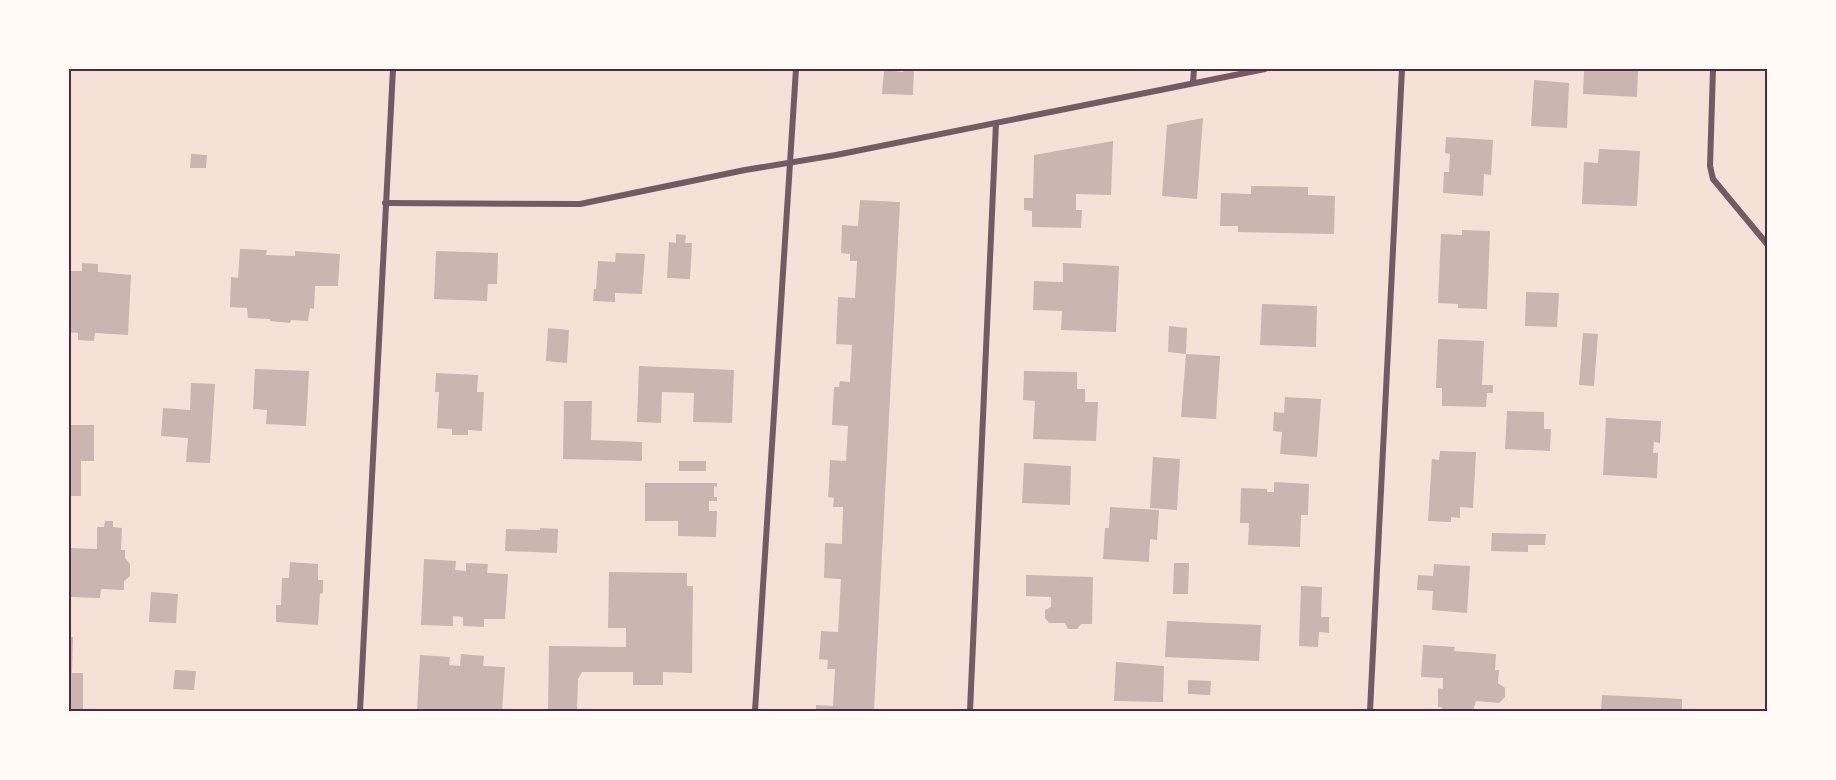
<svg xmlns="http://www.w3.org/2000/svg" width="1836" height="780" font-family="'Golos Text',sans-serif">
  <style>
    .building { fill: #ccb4b1 }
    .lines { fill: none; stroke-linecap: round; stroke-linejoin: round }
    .minor { stroke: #755966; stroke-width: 6 }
    .neatline { fill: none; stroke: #4a2c40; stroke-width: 2 }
  </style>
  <rect width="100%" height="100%" fill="#f7e1d7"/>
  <!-- building -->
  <g class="building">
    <polygon points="903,69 914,69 913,95 882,94 884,70 903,72"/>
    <polygon points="1584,69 1638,69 1637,97 1583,94"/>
    <polygon points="1534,80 1569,83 1567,128 1531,126"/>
    <polygon points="1203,118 1197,199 1162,196 1167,125"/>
    <polygon points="1446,137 1493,140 1491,175 1484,174 1483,196 1443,193 1444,172 1449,172 1450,154 1445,153"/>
    <polygon points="1113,141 1111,195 1076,194 1076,210 1082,210 1081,228 1032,227 1032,211 1024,210 1024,198 1033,198 1034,155"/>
    <polygon points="1599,149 1640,151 1637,206 1582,204 1584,162 1598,163"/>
    <polygon points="191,154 207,155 206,168 190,168"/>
    <polygon points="1251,186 1308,187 1308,195 1335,196 1334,234 1238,232 1238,226 1220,226 1221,193 1251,194"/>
    <polygon points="860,200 900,202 874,711 816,711 816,705 833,706 835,669 827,669 828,660 819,659 820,646 821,631 838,632 841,579 824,578 825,543 842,544 843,507 833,507 834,498 828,497 829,483 830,460 846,461 848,426 832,425 834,387 839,387 840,381 850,382 852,345 836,344 838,297 855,298 857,261 850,261 850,254 841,253 842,225 858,226"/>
    <polygon points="1462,230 1490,231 1487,309 1458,308 1458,304 1438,303 1441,234 1462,235"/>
    <polygon points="676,234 686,235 685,243 692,243 690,279 667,278 669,242 676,243"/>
    <polygon points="240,249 267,250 266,255 295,256 295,251 340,254 338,286 315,286 314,309 310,308 308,321 291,320 290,323 270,321 270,319 248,318 247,308 230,307 231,277 238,278"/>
    <polygon points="436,251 498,253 497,284 488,284 487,301 434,299"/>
    <polygon points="616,253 645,254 642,294 615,293 615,302 593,301 594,289 596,289 598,261 615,262"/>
    <polygon points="82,263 98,264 98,272 131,275 128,335 95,333 94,341 78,340 78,333 69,332 69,271 82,271"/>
    <polygon points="1063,263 1119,266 1116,332 1061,330 1062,311 1033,310 1034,281 1063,282"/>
    <polygon points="1526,292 1559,293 1557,327 1525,326"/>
    <polygon points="1262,304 1317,306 1316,347 1260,345"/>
    <polygon points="1169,326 1187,328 1186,354 1168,352"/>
    <polygon points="548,328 569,330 567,363 546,361"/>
    <polygon points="1583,333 1598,334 1594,386 1579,385"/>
    <polygon points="1438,339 1484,341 1482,385 1493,385 1493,393 1487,393 1486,407 1442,406 1442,388 1436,388"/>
    <polygon points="1186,354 1220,356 1216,419 1181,417"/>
    <polygon points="639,366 734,370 732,423 693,422 694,393 662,392 661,423 637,422"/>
    <polygon points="255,369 309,371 306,426 266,424 267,410 253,409"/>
    <polygon points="1024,371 1077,372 1077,389 1085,389 1085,402 1098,402 1096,441 1033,439 1035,401 1023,400"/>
    <polygon points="436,373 478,375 477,392 484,392 482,431 468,430 468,435 452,435 452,429 437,428 439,392 435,392"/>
    <polygon points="191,383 215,384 210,463 186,462 188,438 161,436 163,408 190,410"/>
    <polygon points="1285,397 1321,399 1317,457 1280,454 1282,432 1273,431 1274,412 1284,413"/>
    <polygon points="564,401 592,401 591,440 642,442 642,461 563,459"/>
    <polygon points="1507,411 1544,412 1544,429 1551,429 1550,451 1505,449"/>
    <polygon points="1606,418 1661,421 1660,443 1654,442 1653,453 1658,453 1657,478 1603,475"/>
    <polygon points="69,425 94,425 94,461 81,461 81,496 69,496"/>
    <polygon points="1440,451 1476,452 1473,508 1460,507 1460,518 1451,517 1451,522 1428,521 1432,459 1439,460"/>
    <polygon points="1153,457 1180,459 1177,510 1150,508"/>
    <rect x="679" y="461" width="27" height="10"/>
    <polygon points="1024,463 1071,466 1070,505 1022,503"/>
    <polygon points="1274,482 1309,484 1308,515 1301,515 1300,547 1248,545 1249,523 1240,523 1241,488 1267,489 1267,492 1274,492"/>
    <polygon points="645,483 717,483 717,487 714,486 714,497 717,497 717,501 709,501 709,511 717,511 716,537 678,536 678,521 645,521"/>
    <polygon points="1110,507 1159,510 1157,540 1150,539 1149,562 1103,559 1105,528 1109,528"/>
    <polygon points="105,521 113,521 113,527 122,528 121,550 125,550 125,558 130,564 130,576 124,581 124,590 101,589 100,598 69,597 69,548 97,549 97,527 104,527"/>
    <polygon points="540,528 558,529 557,553 505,551 506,529 540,530"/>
    <polygon points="1492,533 1546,534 1545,545 1528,545 1528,552 1491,551"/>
    <polygon points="424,559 456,561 455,570 466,571 466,563 488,564 487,573 508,574 505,619 484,619 484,627 463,626 463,617 453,616 453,626 421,625"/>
    <polygon points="290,562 318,564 318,580 323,580 323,593 320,594 318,625 276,622 276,605 281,605 282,578 289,578"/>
    <polygon points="1174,563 1189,563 1188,594 1173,594"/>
    <polygon points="1434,564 1470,566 1467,613 1432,610 1433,591 1417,590 1418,575 1433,576"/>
    <polygon points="609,572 687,573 687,586 693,586 692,673 663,672 663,685 633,685 633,672 582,672 578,679 577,711 548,711 549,646 626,647 626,628 608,628"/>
    <polygon points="1026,575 1093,577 1092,624 1081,624 1077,629 1068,629 1065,623 1049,623 1045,618 1045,610 1051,607 1051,597 1026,596"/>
    <polygon points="1301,586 1322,587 1321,617 1329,617 1329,633 1319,632 1318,647 1299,646"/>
    <polygon points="151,592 178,594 176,623 149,622"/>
    <polygon points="1167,621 1261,625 1259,661 1165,657"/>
    <polygon points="69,637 73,637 72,673 83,673 83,711 69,711"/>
    <polygon points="1423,645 1455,647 1454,651 1496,654 1495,670 1499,670 1498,683 1505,688 1505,697 1499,703 1476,701 1473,711 1441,711 1442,707 1438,707 1438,688 1443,689 1443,678 1421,677"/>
    <polygon points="461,654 484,656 483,666 505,667 502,711 417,711 420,655 450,657 449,665 460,666"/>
    <polygon points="1116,662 1164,666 1163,702 1114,701"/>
    <polygon points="175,670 196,671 194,690 173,689"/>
    <polygon points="1188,680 1211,681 1210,695 1188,694"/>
    <polygon points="1602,695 1682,699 1682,711 1601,711"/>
  </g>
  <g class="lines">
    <!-- minor -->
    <g class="minor">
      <polyline points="1713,69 1710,166 1713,179 1767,244"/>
      <polyline points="1193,82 1194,69"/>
      <polyline points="385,203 580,204 745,170 836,155 1265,69"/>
      <polyline points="360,711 393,69"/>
      <polyline points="755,711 796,69"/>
      <polyline points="970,711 996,123"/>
      <polyline points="1370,711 1402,69"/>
    </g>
  </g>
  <!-- border -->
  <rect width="1836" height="780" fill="none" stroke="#fffaf5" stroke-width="141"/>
  <rect x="70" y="70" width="1696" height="640" class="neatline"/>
</svg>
